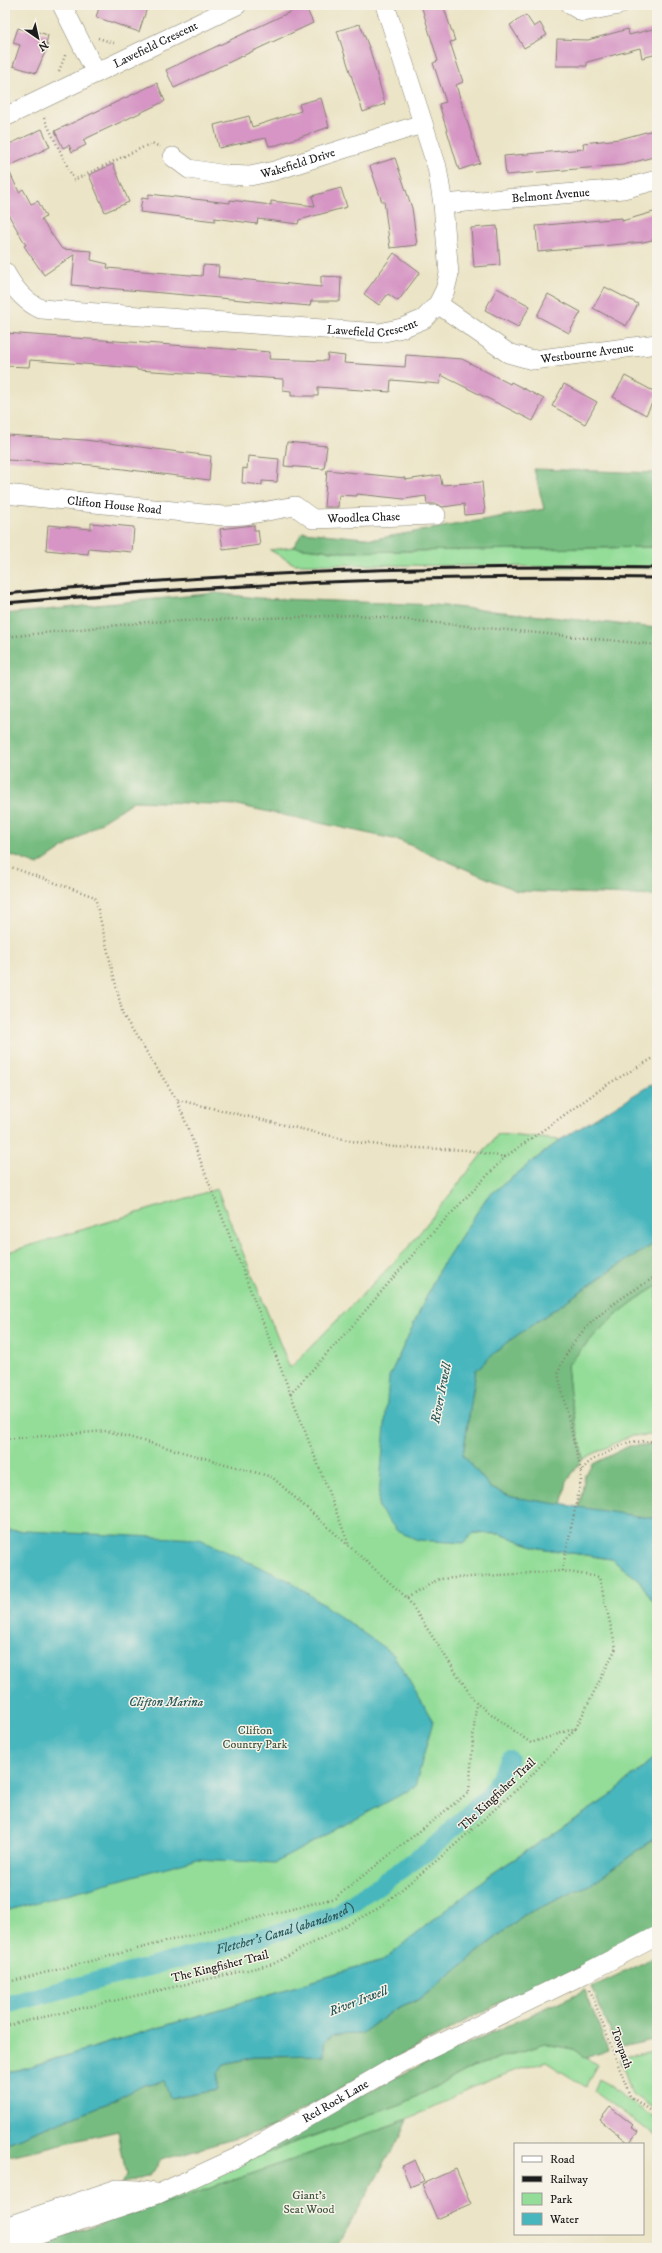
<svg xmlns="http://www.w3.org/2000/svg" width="662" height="2253" font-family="'IM FELL DW Pica',serif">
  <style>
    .green { fill: #93dd98; stroke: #587c5a }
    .forest { fill: #76bc80; stroke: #496c4e }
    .water { fill: #47b6bd; stroke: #32696c }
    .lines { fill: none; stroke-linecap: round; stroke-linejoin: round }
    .canal { stroke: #47b6bd; stroke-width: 18 }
    .building { fill: #d695c4 }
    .minor-casing { stroke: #848071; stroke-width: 20 }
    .path { stroke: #848071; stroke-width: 2.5; stroke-dasharray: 1 3; stroke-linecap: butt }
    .minor { stroke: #fff; stroke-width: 19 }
    .rail { stroke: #1c1c1c; stroke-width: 3 }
    .labels { text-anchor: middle; stroke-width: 3; stroke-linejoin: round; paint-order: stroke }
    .street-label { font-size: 12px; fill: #1c1c1c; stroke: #f7f3e8 }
    .park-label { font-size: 12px; fill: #405641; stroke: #f7f3e8 }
    .water-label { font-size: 13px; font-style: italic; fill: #2d5a5c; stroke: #f7f3e8 }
  </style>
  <rect width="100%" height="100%" fill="#f7f3e8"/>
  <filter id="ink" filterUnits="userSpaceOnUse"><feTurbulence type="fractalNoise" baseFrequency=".025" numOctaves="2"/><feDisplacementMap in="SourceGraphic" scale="8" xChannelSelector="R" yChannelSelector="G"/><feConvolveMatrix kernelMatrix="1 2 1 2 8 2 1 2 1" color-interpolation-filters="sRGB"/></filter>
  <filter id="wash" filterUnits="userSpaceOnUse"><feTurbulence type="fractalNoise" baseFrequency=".012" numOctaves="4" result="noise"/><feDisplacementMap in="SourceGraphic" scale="16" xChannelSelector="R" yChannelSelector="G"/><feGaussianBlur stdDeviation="0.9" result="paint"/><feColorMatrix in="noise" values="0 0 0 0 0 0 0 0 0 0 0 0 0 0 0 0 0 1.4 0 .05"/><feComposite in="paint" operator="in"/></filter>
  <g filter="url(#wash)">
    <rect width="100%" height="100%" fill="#ebe4c6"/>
    <!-- green -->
    <g class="green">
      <polygon points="293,547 343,552 657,547 657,568 294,564 270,550"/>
      <polygon points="498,1134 560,1140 487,1197 439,1270 389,1377 474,1533 500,1534 539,1548 611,1559 639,1580 657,1608 657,1755 607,1798 487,1877 383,1960 18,2070 5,2072 5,1253 217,1189 290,1368 406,1250"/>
      <path d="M657,1286V1435L630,1436L583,1459L570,1394L567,1366C595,1333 619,1309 657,1286Z"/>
      <polygon points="545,2044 573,2049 598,2066 586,2087 546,2062 514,2071 473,2087 408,2119 220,2185 112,2220 244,2161 404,2103 473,2067"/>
      <polygon points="657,2050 657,2111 632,2094 620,2058"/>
      <polygon points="599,2079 657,2120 657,2137 594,2091"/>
    </g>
    <!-- forest -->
    <g class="forest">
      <polygon points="534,469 657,473 657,547 343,552 293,547 303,532 375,539 544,509"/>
      <polygon points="216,593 257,598 435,605 657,628 657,896 517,891 398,840 237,805 133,801 38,865 5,853 5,614"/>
      <path d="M657,1242V1286C619,1309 595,1333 567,1366L570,1394L583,1459L567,1481L562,1506L512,1497L491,1488L463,1455L476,1370L506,1343L611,1270Z"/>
      <polygon points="657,1444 657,1519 579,1508 585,1475 593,1464 629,1446"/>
      <polygon points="657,1837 657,1926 620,1944 567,1975 505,2000 371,2071 271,2128 161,2160 149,2175 121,2184 126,2175 118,2131 5,2157 5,2144 113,2101 144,2085 164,2081 171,2099 217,2090 217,2074 224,2064 259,2056 324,2055 324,2042 333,2035 361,2034 389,2013 420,1999 524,1915 591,1884"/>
      <polygon points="657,1954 657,2039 617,2048 592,1987 645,1962"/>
      <polygon points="585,1990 608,2050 585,2058 573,2049 545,2044 473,2067 404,2103 244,2161 347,2102 425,2063"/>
      <polygon points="408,2119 401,2135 336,2248 19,2248 46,2241 220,2185"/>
    </g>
    <!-- water -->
    <g class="water">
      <polygon points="657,1081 657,1242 611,1270 506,1343 476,1370 463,1455 491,1488 512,1497 657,1519 657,1608 639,1580 611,1559 539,1548 500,1534 474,1533 463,1543 418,1540 397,1531 378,1507 389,1377 439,1270 487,1197 560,1140"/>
      <polygon points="5,1530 199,1539 290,1581 393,1654 433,1721 415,1787 275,1863 196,1859 5,1911"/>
      <polygon points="657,1755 657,1837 591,1884 524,1915 420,1999 389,2013 361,2034 333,2035 324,2042 324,2055 259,2056 224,2064 217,2074 217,2090 170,2099 164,2081 144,2085 113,2101 5,2144 5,2072 18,2070 383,1960 487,1877 607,1798"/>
    </g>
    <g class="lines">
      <!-- canal -->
      <path class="canal" id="s1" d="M5,2005L266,1936L337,1914L431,1849L491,1793L509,1759"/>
    </g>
    <g id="blocks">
      <!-- building -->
      <g class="building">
        <polygon points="100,5 148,5 139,32 96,17"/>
        <polygon points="305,5 313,23 174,88 166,70"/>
        <polygon points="421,5 443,5 455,41 450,42 463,82 456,85 480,163 459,170 439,104 446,102 433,63 438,61"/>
        <polygon points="526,15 534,27 540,23 547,35 524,48 510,25"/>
        <polygon points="360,24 370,50 385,104 363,112 337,31"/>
        <polygon points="18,28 25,30 25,28 48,35 46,44 48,45 36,73 13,66 20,45 13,43"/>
        <polygon points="657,28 657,54 642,58 640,48 587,62 587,66 556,66 557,39 588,40 628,29 629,35"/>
        <polygon points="157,83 165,101 83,140 86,145 72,152 69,145 63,148 55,131"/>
        <polygon points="321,98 329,127 277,145 269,146 266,138 219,148 214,125 249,116 252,127 301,111 299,104"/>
        <polygon points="42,129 50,147 7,167 19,192 23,189 31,204 38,201 46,217 41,219 62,249 92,251 91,260 108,264 107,268 202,276 203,265 219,266 218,277 321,287 321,276 341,277 340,301 311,301 310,306 72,285 75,254 44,275 24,246 26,245 5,209 5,146"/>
        <polygon points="657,129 657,156 623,165 506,175 504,156 584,149 583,143 620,139"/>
        <polygon points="395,158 412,208 417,245 390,248 384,201 382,202 370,166"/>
        <polygon points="113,164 129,202 105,212 89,175"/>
        <polygon points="341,188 347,207 299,220 298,224 258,219 257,224 215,218 215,221 140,212 142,198 148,199 149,194 230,203 230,200 271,205 271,201 315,206 312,196"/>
        <polygon points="657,211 657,239 643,242 538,252 536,226 622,218 622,221"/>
        <polygon points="497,226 500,265 474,267 471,228"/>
        <polygon points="394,253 420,272 398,301 388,294 379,305 364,294"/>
        <polygon points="605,287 638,304 626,326 593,308"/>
        <polygon points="497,288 530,306 518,327 485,310"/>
        <polygon points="548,294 581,312 569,333 537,316"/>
        <polygon points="5,333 270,352 269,359 327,361 328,354 345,356 344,363 405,367 406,355 462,359 510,384 511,382 544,399 533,421 441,375 440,384 391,380 390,392 318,387 318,396 291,396 291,391 283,390 283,379 137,370 137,368 30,360 29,367 5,366"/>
        <polygon points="625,376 657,393 646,415 613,397"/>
        <polygon points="564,384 597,402 585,424 552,406"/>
        <polygon points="7,435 85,440 211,456 209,480 92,465 7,460"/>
        <polygon points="287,442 327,446 324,469 284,466"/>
        <polygon points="248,456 279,459 277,482 262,481 262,485 242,483 243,468 247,469"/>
        <polygon points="327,470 405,478 405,480 440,475 442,485 482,482 485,513 465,515 464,504 443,507 436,504 427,504 426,496 404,499 357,494 357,496 339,495 338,507 324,507"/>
        <polygon points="91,523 134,527 132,552 89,548 88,554 46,550 48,525 91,529"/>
        <polygon points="254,525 254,530 258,530 260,545 223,550 220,529"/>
        <polygon points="610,2107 633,2125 631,2127 638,2132 629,2143 600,2120"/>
        <polygon points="415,2160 424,2181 410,2187 402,2166"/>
        <polygon points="456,2169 471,2204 437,2219 422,2184"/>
      </g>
    </g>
  </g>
  <g filter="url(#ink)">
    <use href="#blocks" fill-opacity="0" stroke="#848071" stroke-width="1"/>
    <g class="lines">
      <defs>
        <g id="minor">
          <polyline points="62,5 96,73"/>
          <polyline points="571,5 583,12 619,5"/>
          <path id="s2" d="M5,117L237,5"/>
          <path id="s3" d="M173,157L189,169L226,175L250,176L274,171L422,124"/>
          <path id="s4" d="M443,204L623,189L657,180"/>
          <path id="s5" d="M5,272C13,287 25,302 41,309L380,333L402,328L424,319L438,304L445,290L449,274L443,204L437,167L385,5"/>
          <path id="s6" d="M438,304L508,353L533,360L657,344"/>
          <path id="s7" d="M5,494L223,516L245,515L295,506L313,519L436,515"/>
          <polyline points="5,2227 117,2189 138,2190 156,2193"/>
          <path id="s8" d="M5,2246L158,2194L238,2157L403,2062L584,1974L657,1936"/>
        </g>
      </defs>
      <!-- minor casing -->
      <use href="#minor" class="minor-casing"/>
      <!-- path -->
      <g class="path">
        <polyline points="98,38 114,43"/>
        <polyline points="59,71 66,53"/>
        <polyline points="44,118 74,180 152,143 160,147"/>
        <polyline points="5,637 147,622 358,615 657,645"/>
        <polyline points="5,865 95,897 123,1015 177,1100 349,1545"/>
        <polyline points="178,1100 356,1142 394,1147 466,1150 505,1157"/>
        <polyline points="290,1394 354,1324 421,1245 505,1157 608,1084 657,1056"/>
        <polyline points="5,1439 107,1431 272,1477 407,1598 476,1703 469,1792 335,1898 5,1983"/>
        <path d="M581,1471L558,1374C573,1327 617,1300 657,1276"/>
        <polyline points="562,1571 581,1481 581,1471 590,1461 629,1442 657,1441"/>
        <polyline points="407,1598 439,1579 562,1571 599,1577 616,1648 576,1728 531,1743 476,1703"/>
        <polyline points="590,1990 630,2096 657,2116"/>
        <polyline points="5,2026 273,1964 379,1908 448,1851 524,1783 576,1728"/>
      </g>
      <!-- minor -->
      <use href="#minor" class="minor"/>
      <!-- rail -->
      <g class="rail">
        <path d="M5,594C221,573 440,564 657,568"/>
        <path d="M5,603C222,584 439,574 657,578"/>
      </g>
    </g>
  </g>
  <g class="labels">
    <!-- street labels -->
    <g class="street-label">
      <text dy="4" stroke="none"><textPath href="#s2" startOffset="167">Lawefield Crescent</textPath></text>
      <text dy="4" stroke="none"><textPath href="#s3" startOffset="131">Wakefield Drive</textPath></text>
      <text dy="4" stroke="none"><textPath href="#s4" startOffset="108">Belmont Avenue</textPath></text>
      <text dy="4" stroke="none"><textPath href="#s5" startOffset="385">Lawefield Crescent</textPath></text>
      <text dy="4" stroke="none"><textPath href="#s6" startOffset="166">Westbourne Avenue</textPath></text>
      <text dy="4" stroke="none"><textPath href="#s7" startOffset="110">Clifton House Road</textPath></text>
      <text dy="4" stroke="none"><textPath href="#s7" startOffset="365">Woodlea Chase</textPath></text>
      <text transform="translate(497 1794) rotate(-43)" y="4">The Kingfisher Trail</text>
      <text transform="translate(220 1966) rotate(-14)" y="4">The Kingfisher Trail</text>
      <text transform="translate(622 2048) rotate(70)" y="4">Towpath</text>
      <text dy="4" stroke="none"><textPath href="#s8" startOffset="362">Red Rock Lane</textPath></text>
    </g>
    <!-- park labels -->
    <g class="park-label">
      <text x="255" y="1734">Clifton<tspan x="255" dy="14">Country Park</tspan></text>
      <text x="309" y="2199">Giant's<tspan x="309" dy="14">Seat Wood</tspan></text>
    </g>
    <!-- water labels -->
    <g class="water-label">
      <text transform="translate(440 1393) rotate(-79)" y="5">River Irwell</text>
      <text x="166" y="1706">Clifton Marina</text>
      <text dy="5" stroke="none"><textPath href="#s1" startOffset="290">Fletcher's Canal (abandoned)</textPath></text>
      <text transform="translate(358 2000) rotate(-21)" y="5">River Irwell</text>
    </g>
  </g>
  <!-- margin -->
  <rect width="662" height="2253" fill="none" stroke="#f7f3e8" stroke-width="20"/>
  <!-- legend -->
  <rect x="514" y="2143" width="130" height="92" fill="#f7f3e8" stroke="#9f9d96"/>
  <rect x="522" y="2156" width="20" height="6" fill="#ffffff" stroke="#9f9d96"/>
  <text x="550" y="2163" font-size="12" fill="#1c1c1c">Road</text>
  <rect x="522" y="2176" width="20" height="6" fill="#1c1c1c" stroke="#9f9d96"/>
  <text x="550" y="2183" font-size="12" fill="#1c1c1c">Railway</text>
  <rect x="522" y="2193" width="20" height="12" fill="#93dd98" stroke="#9f9d96"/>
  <text x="550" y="2203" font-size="12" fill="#1c1c1c">Park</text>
  <rect x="522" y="2213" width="20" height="12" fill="#47b6bd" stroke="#9f9d96"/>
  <text x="550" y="2223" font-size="12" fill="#1c1c1c">Water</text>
  <!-- north arrow -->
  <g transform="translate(38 38) rotate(146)" stroke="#f7f3e8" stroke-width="3" paint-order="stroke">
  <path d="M0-3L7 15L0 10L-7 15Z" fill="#1c1c1c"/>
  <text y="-6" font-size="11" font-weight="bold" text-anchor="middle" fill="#1c1c1c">N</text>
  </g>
</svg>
